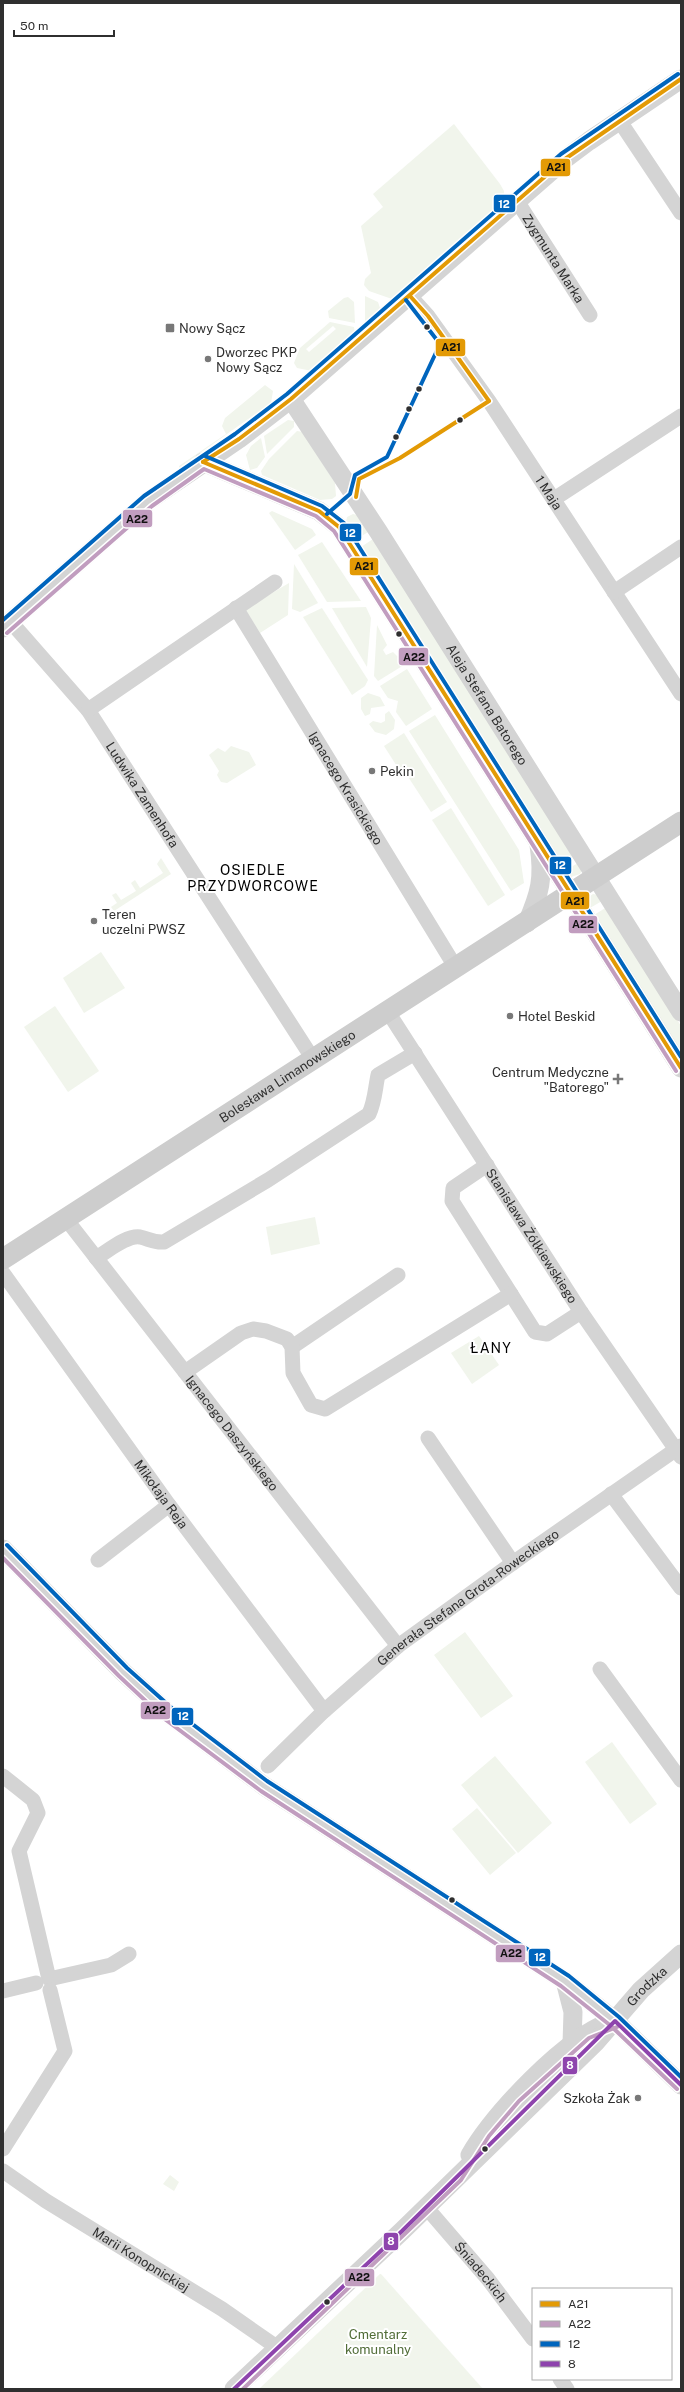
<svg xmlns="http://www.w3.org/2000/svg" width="684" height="2392" font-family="'Public Sans',sans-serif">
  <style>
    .green { fill: #f1f5ec; fill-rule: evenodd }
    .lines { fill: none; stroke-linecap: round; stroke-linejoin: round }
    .minor { stroke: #d4d4d4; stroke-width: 15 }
    .tertiary { stroke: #d4d4d4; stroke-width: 19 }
    .secondary { stroke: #cdcdcd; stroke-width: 21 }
    .bus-1-casing { stroke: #fff; stroke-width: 7 }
    .bus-2-casing { stroke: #fff; stroke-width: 7 }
    .bus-3-casing { stroke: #fff; stroke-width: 7 }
    .bus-4-casing { stroke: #fff; stroke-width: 7 }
    .bus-1 { stroke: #e39a05; stroke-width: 4 }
    .bus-2 { stroke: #c19dbf; stroke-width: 4 }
    .bus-3 { stroke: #0065bd; stroke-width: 4 }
    .bus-4 { stroke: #8e44ad; stroke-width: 4 }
    .bus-dot { fill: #2f2f2f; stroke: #fff; stroke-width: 1.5 }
    .poi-dot { fill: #787878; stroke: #fff; stroke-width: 1.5 }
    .labels { text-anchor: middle; stroke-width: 4; stroke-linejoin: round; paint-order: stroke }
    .street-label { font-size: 13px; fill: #2f2f2f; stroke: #fff }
    .poi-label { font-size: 13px; fill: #2f2f2f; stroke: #fff; text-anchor: start }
    .park-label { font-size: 13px; fill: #526e39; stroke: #fff }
    .neighbourhood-label { font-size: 14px; letter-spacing: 1px; fill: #000; stroke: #fff }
    .line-badge { stroke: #fff; stroke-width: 1.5 }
    .badge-label { font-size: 11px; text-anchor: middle; font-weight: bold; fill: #fff }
    .pale-badge-label { font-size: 11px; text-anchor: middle; font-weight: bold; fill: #111 }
  </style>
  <rect width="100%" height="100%" fill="#fff"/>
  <!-- green -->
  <g class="green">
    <polygon points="454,124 500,184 504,191 504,201 392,299 369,291 364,285 365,279 371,273 361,226 383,207 373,194"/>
    <polygon points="365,296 378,302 380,308 365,323"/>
    <polygon points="348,297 354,302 355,323 329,318 328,311 344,298"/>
    <path d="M330,322L354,327L355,333L312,371L297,368L294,363L300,348ZM333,326L336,329L309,352L306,349Z"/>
    <polygon points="265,385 273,391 271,403 179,468 179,466 226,434 222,426 225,418"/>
    <polygon points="288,420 294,421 294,427 267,454 264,436"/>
    <polygon points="297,431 303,432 335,483 336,496 332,499 320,500 262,475 261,471 269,459"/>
    <polygon points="261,438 265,457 257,468 250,470 246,455 251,446"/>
    <polygon points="272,511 312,529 316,535 295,550 269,513"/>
    <polygon points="353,514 357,515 368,532 357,539 346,522 347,517"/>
    <polygon points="373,539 574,855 562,863 361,547"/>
    <polygon points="322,542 361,601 327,602 298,555"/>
    <polygon points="294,564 318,603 300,612 292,609"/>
    <polygon points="289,583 288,615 260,633 245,609"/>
    <polygon points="366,607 371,618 367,667 332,608"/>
    <polygon points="322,608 368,680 365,686 352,695 303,617"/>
    <polygon points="377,625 387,645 383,650 386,655 393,652 397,656 399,656 404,665 378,681 374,676"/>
    <polygon points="407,669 432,709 406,726 396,712 398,701 388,698 380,686"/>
    <polygon points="368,693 380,697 385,706 371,708 370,714 365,716 361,709 361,698"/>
    <polygon points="389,711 395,720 394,729 386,735 375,732 369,724 373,721 381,723 385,721 385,714"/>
    <polygon points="435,715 519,850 524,883 511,891 409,731"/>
    <polygon points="404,733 447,802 431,812 403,769 400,771 384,746"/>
    <polygon points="231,746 249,752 256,765 227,783 221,782 217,775 219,771 209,755 218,748 225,752"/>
    <polygon points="451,808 505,895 488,906 432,820"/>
    <polygon points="161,858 171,874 114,911 111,907 117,903 112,895 116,893 121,900 136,891 131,883 135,880 140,888 163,873 157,864"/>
    <polygon points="578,863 582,870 580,874 571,877 566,870"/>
    <polygon points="593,894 598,895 602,901 590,908 586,899"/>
    <polygon points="607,907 681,1026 681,1053 594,915"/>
    <polygon points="101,952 125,988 84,1013 63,978"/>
    <polygon points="55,1006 99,1071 68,1092 24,1027"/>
    <polygon points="315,1217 320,1244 271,1255 266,1227"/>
    <polygon points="479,1336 499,1365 472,1384 451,1353"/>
    <polygon points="465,1632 513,1696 481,1718 434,1655"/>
    <polygon points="612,1742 657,1804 630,1824 585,1762"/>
    <polygon points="495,1756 552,1823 518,1853 461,1785"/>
    <polygon points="477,1808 516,1853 490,1875 452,1829"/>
    <polygon points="170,2175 179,2182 174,2191 163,2184"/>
    <polygon points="381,2274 483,2389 259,2389 380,2274"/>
  </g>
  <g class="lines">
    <!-- minor -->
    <g class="minor">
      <polyline points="619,120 681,213"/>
      <path id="s1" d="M517,201L590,315"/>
      <path id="s2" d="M410,296L428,316L489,401L681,694"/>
      <polyline points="554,499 681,416"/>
      <polyline points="614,592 681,547"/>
      <path id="s3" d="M236,608L456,968"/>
      <path id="s4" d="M10,621L88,710L313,1059"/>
      <polyline points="88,710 275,582"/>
      <path id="s5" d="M388,1012L581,1312L681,1457"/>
      <polyline points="487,1165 453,1188 452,1201 535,1332 547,1334 581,1312"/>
      <path id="s6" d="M66,1219L398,1646"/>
      <path d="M96,1258C107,1252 126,1235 140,1237C149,1239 154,1243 164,1242L268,1180L369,1114C375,1101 375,1089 378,1075L415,1053"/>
      <path id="s7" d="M3,1273L169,1505L324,1711"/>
      <polyline points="292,1347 398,1275"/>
      <polyline points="185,1372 241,1333 253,1329 266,1331 287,1339 292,1347 293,1373 311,1405 325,1409 511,1294"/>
      <polyline points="428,1438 513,1563"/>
      <polyline points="611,1494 681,1588"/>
      <polyline points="98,1560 169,1505"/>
      <polyline points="600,1669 681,1780"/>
      <path id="s8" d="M268,1766L324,1711L398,1646L524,1555L681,1446"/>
      <polyline points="3,1776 33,1800 38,1813 19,1851 49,1979 111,1965 129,1954"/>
      <polyline points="3,1991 36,1983"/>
      <polyline points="3,2149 65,2051 50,1990"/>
      <path id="s9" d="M3,2171L46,2201L222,2309L278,2348"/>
      <path id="s10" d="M426,2207L488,2279L533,2339"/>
      <polyline points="560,2379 567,2389"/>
    </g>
    <!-- tertiary -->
    <g class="tertiary">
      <path id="s11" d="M291,399L378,531L681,1012"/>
      <polyline points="203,462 319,511 339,527 681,1068"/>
      <polyline points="3,628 148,501 239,439 291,399 565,159 589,141 681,79"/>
      <path d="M527,923C540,893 544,878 539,845"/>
      <polyline points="3,1549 123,1672 170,1715 264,1786 565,1981 615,2021 681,2085"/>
      <polyline points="565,1981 573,2012 572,2044"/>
      <path d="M470,2155C494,2114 563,2040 608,2023"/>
      <path id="s12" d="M234,2389L402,2231L595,2043L641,1990L681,1954"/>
    </g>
    <!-- secondary -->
    <path class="secondary" id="s13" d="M3,1259L681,822"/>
    <defs>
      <g id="bus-1">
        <polyline points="410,296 428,316 489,401"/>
        <polyline points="203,462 319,511 339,527 681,1068"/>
        <polyline points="203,462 239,439 291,399 565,159 681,79"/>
        <polyline points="356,497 359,479 400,458 489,401"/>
      </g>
      <g id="bus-2">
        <polyline points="7,633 152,506 204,469 316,516 334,531 676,1071"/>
        <polyline points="3,1558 119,1676 166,1720 261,1791 561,1986 611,2026 677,2089"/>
        <polyline points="243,2389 461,2180 489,2136 519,2101 589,2038 617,2027"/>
      </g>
      <g id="bus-3">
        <polyline points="205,456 322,506 344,523 681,1057"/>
        <polyline points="327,514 350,494 355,475 387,457 440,344 406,300"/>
        <polyline points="3,620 144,496 235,434 287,394 561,154 678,74"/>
        <polyline points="7,1545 127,1668 174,1710 267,1781 569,1976 619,2017 681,2077"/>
      </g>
      <polyline id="bus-4" points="234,2389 402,2231 615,2021 681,2085"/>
    </defs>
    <!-- bus-1 casing -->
    <use href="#bus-1" class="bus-1-casing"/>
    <!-- bus-2 casing -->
    <use href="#bus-2" class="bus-2-casing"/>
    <!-- bus-3 casing -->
    <use href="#bus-3" class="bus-3-casing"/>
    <!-- bus-4 casing -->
    <use href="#bus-4" class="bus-4-casing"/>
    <!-- bus-1 -->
    <use href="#bus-1" class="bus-1"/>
    <!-- bus-2 -->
    <use href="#bus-2" class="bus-2"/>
    <!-- bus-3 -->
    <use href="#bus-3" class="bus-3"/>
    <!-- bus-4 -->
    <use href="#bus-4" class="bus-4"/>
  </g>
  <!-- markers -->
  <g class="bus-dot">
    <circle cx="427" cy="327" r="3.5"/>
    <circle cx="419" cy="389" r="3.5"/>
    <circle cx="409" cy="409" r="3.5"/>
    <circle cx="460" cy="420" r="3.5"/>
    <circle cx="396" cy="437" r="3.5"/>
    <circle cx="399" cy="634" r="3.5"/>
    <circle cx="452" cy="1900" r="3.5"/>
    <circle cx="485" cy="2149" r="3.5"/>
    <circle cx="327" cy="2302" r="3.5"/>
  </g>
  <g class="poi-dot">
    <rect x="165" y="323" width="10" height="10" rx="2"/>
    <circle cx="208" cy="359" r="4"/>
    <circle cx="372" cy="771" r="4"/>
    <circle cx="94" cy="921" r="4"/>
    <circle cx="510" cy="1016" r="4"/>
    <path d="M616 1073h4v4h4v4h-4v4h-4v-4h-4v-4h4z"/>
    <circle cx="638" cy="2098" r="4"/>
  </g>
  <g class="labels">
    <!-- street labels -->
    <g class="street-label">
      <text dy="5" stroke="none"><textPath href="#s1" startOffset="68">Zygmunta Marka</textPath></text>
      <text dy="5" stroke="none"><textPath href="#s2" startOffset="241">1 Maja</textPath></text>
      <text dy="5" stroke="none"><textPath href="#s11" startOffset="363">Aleja Stefana Batorego</textPath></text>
      <text dy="5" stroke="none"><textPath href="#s3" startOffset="211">Ignacego Krasickiego</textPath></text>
      <text dy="5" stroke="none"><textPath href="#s4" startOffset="219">Ludwika Zamenhofa</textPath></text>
      <text dy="5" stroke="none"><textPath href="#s13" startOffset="338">Bolesława Limanowskiego</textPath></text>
      <text dy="5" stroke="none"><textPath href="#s5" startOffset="266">Stanisława Żółkiewskiego</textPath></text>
      <text dy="5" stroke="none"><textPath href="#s6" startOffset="271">Ignacego Daszyńskiego</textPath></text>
      <text dy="5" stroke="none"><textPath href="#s7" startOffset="272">Mikołaja Reja</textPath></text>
      <text dy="5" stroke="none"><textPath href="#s8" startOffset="262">Generała Stefana Grota-Roweckiego</textPath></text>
      <text dy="5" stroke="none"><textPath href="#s12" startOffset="577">Grodzka</textPath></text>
      <text dy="5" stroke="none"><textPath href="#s9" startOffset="164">Marii Konopnickiej</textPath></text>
      <text dy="5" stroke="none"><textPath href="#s10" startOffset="85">Śniadeckich</textPath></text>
    </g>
    <!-- poi labels -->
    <g class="poi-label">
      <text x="179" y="333">Nowy Sącz</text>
      <text x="216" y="357">Dworzec PKP<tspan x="216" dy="15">Nowy Sącz</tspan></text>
      <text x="380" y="776">Pekin</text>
      <text x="102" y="919">Teren<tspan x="102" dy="15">uczelni PWSZ</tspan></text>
      <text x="518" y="1021">Hotel Beskid</text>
      <text x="609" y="1077" text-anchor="end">Centrum Medyczne<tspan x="609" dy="15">"Batorego"</tspan></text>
      <text x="630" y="2103" text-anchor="end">Szkoła Żak</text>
    </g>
    <!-- park labels -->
    <g class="park-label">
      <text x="378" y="2339">Cmentarz<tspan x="378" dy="15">komunalny</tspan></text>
    </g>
    <!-- neighbourhood labels -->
    <g class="neighbourhood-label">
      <text x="253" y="875">OSIEDLE<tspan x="253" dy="16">PRZYDWORCOWE</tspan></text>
      <text x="491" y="1353">ŁANY</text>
    </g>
  </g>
  <g class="line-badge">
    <rect x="540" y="158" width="31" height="19" rx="4" fill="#e39a05"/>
    <rect x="493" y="194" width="23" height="19" rx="4" fill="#0065bd"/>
    <rect x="435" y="338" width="31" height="19" rx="4" fill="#e39a05"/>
    <rect x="122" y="509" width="31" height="19" rx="4" fill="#c19dbf"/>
    <rect x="339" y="523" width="23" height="19" rx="4" fill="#0065bd"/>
    <rect x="349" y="557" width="30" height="19" rx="4" fill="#e39a05"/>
    <rect x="398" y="647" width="31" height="19" rx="4" fill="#c19dbf"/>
    <rect x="549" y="856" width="23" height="19" rx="4" fill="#0065bd"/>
    <rect x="560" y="891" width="30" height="19" rx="4" fill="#e39a05"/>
    <rect x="568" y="915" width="30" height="19" rx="4" fill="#c19dbf"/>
    <rect x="140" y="1701" width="31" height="19" rx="4" fill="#c19dbf"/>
    <rect x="171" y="1707" width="23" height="19" rx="4" fill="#0065bd"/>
    <rect x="495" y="1944" width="31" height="19" rx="4" fill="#c19dbf"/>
    <rect x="528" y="1948" width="23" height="19" rx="4" fill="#0065bd"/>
    <rect x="562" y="2056" width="16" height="19" rx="4" fill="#8e44ad"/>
    <rect x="383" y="2232" width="16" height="19" rx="4" fill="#8e44ad"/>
    <rect x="344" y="2268" width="31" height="19" rx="4" fill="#c19dbf"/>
  </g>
  <g class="badge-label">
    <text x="504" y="208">12</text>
    <text x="350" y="537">12</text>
    <text x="560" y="869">12</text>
    <text x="183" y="1720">12</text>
    <text x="540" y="1961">12</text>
    <text x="570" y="2069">8</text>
    <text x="391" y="2245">8</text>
  </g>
  <g class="pale-badge-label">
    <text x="556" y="171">A21</text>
    <text x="451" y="351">A21</text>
    <text x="137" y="523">A22</text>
    <text x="364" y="570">A21</text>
    <text x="414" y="661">A22</text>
    <text x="575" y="905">A21</text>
    <text x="583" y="928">A22</text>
    <text x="155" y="1714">A22</text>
    <text x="511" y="1957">A22</text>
    <text x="359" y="2281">A22</text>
  </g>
  <!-- border -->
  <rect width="684" height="2392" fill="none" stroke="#2f2f2f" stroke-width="8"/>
  <!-- legend -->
  <rect x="532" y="2288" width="140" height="92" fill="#ffffff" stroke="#acacac"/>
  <rect x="540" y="2301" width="20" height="6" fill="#e39a05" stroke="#acacac"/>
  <text x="568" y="2308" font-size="12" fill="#2f2f2f">A21</text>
  <rect x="540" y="2321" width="20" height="6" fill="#c19dbf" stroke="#acacac"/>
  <text x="568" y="2328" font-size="12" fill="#2f2f2f">A22</text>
  <rect x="540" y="2341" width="20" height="6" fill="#0065bd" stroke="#acacac"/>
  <text x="568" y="2348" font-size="12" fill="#2f2f2f">12</text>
  <rect x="540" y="2361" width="20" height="6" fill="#8e44ad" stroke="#acacac"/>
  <text x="568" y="2368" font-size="12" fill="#2f2f2f">8</text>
  <!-- scale -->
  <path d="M14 30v6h100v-6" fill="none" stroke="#2f2f2f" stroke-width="2"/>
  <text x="20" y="30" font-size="12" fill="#2f2f2f" stroke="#ffffff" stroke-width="3" paint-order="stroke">50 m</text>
</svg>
